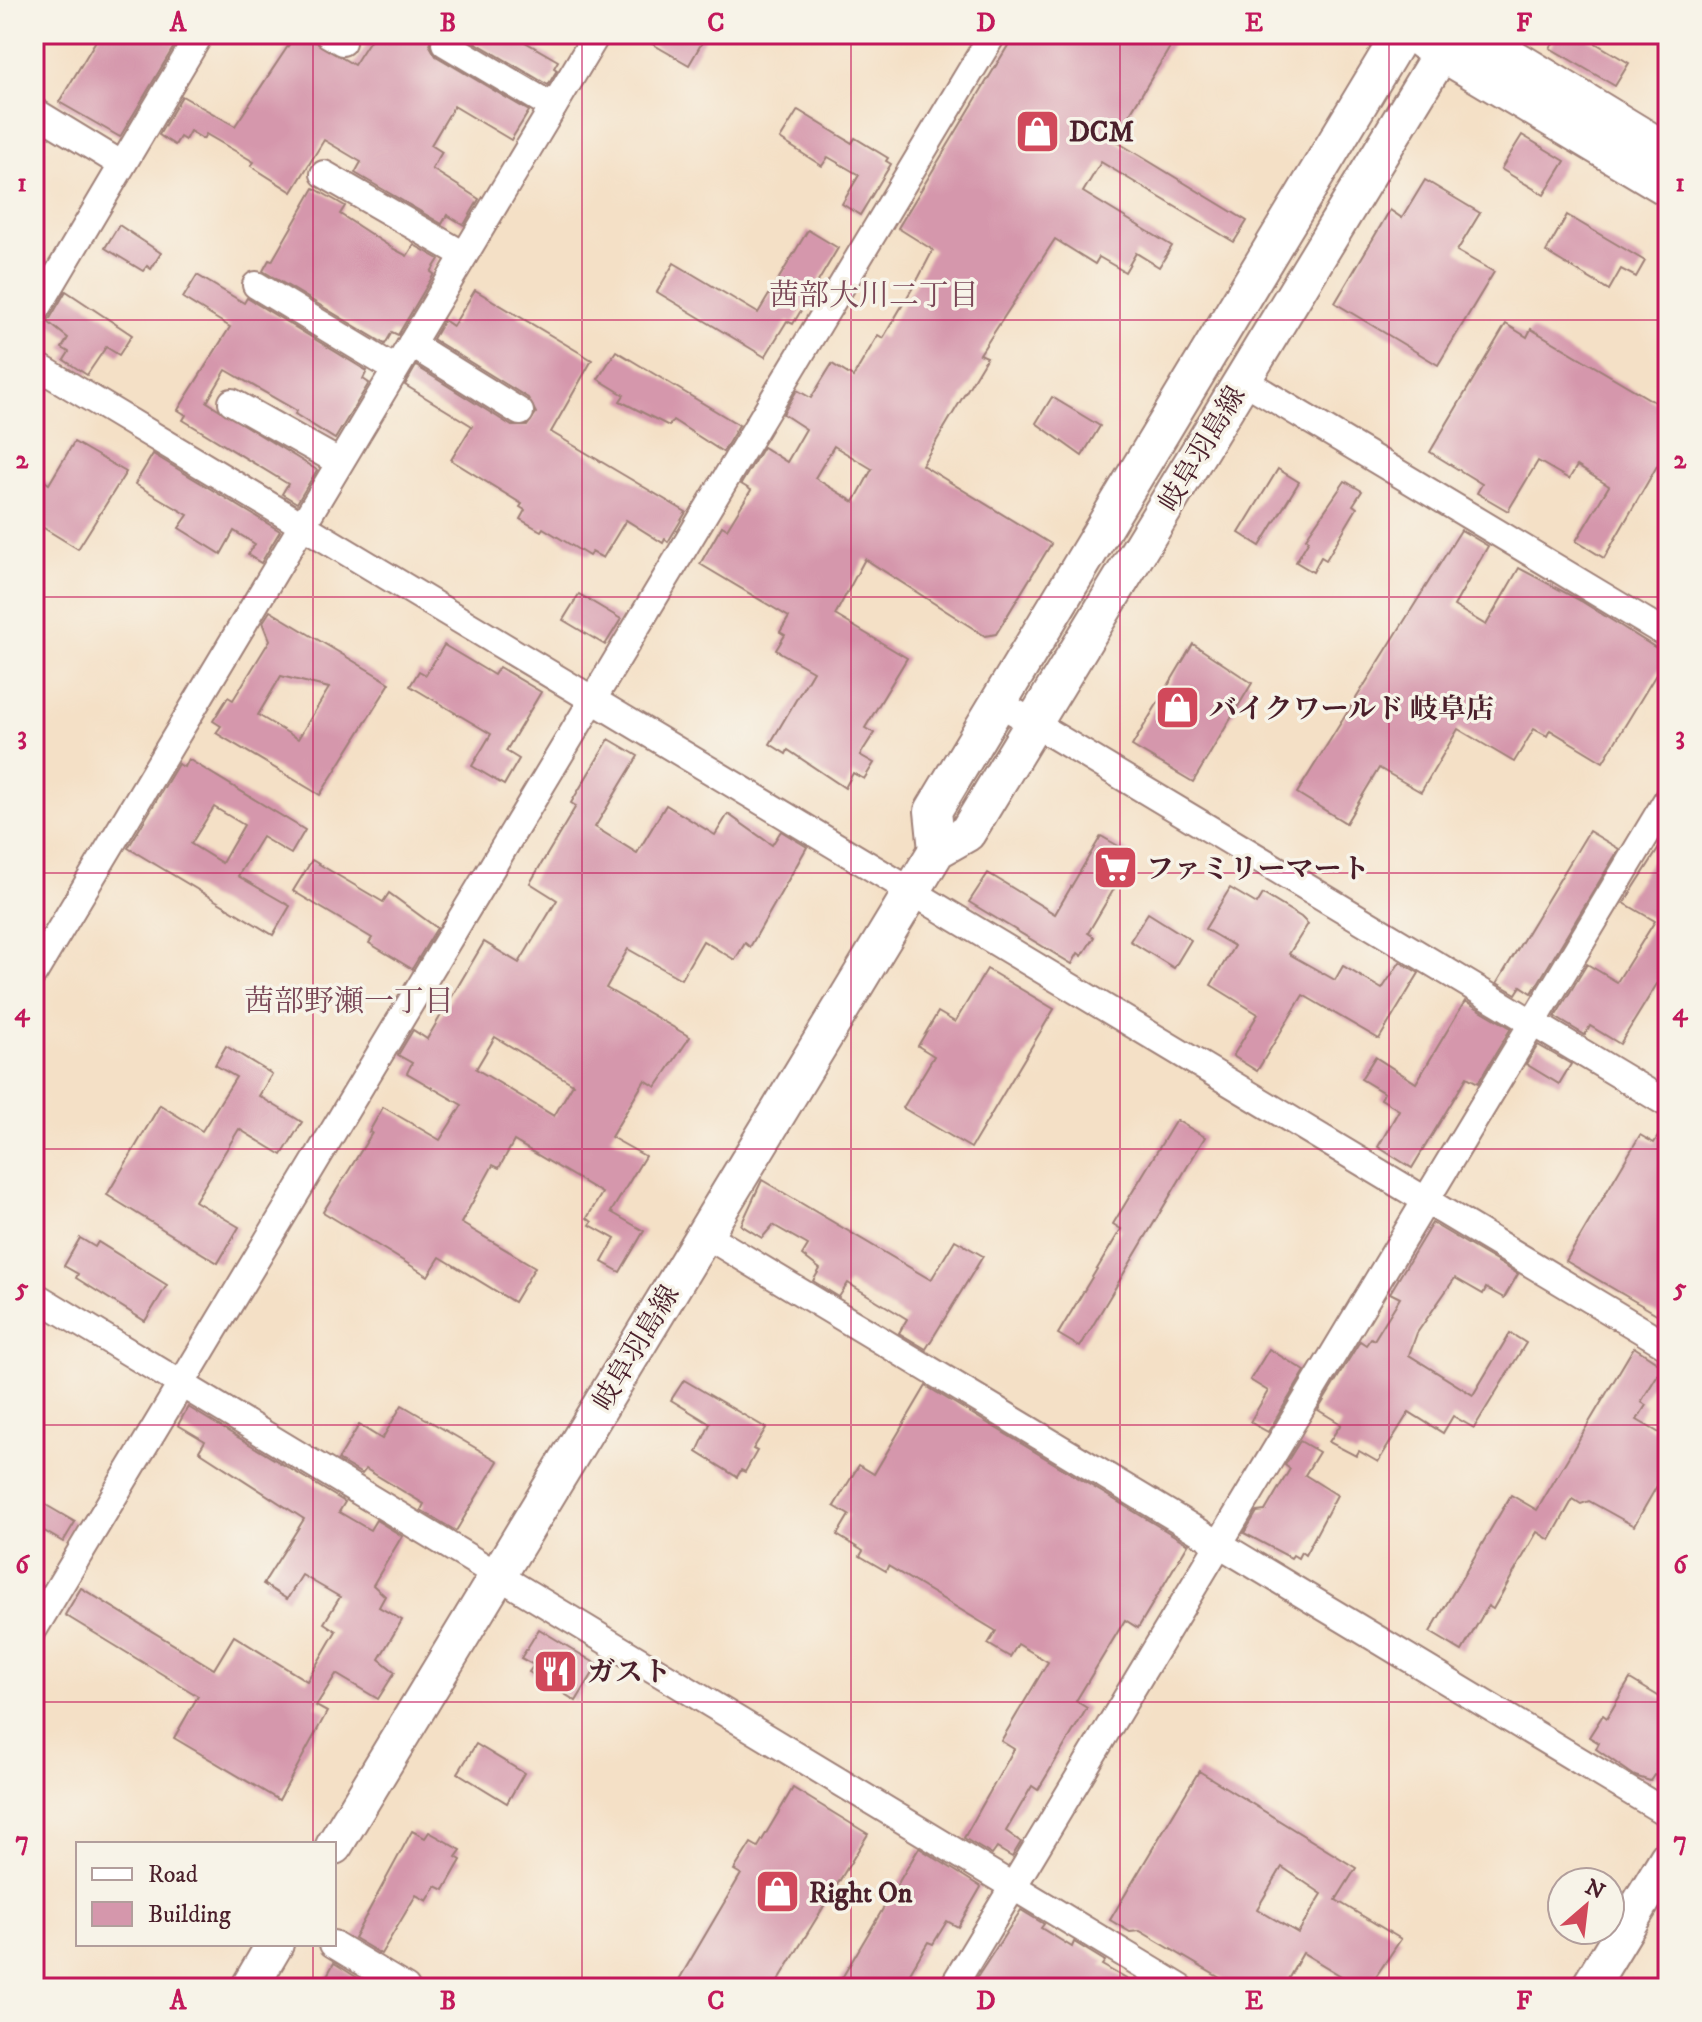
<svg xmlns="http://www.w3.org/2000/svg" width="1702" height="2022" font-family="'IM FELL DW Pica','Noto Serif JP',serif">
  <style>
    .building { fill: #d597ac; fill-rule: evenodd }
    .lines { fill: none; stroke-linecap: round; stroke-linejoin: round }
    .street-casing { stroke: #9f8078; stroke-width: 30 }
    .secondary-casing { stroke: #9f8078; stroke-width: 40 }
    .street { stroke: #fff; stroke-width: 26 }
    .secondary { stroke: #fff; stroke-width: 36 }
    .grid { fill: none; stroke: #c2185b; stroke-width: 2; stroke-opacity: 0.55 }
    .labels { text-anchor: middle; stroke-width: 7; stroke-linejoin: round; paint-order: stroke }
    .poi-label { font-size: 28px; font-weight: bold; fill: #4a1f2b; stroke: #f7f3e8; text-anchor: start }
    .street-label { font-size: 28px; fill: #4a1f2b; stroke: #f7f3e8 }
    .neighbourhood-label { font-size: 30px; fill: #7b4958; stroke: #f7f3e8 }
    .neatline { fill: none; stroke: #c2185b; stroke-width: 3 }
    .grid-label { font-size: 26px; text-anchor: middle; font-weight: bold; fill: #c2185b }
  </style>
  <rect width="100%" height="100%" fill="#f7f3e8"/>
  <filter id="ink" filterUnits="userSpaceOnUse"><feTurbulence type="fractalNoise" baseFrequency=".0125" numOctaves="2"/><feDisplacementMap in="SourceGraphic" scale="16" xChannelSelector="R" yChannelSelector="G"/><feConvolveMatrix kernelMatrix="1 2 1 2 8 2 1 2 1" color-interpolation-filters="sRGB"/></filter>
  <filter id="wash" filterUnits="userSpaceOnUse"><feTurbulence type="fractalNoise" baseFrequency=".006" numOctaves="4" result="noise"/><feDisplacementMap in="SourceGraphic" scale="32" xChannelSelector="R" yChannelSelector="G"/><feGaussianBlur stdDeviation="1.8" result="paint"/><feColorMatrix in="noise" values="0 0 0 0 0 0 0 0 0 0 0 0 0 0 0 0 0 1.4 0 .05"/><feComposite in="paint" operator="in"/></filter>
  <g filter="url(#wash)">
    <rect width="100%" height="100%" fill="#f4e0c6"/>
    <g id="blocks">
      <!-- building -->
      <g class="building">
        <polygon points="100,34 172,34 179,38 120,137 59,102"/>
        <polygon points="296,34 302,34 354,65 374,34 432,34 429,44 436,56 529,111 511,140 454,106 431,145 442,152 432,169 479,199 464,225 447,215 442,224 355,173 361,162 324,140 292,192 251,166 254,162 206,134 203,139 190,131 185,140 180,137 175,145 159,135 182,96 235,126"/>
        <polygon points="461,34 525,34 522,40 558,61 554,68 557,70 548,85"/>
        <polygon points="635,34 707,34 689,65"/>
        <path d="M1015,34H1178L1114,140L1247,221L1234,242L1101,162L1083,192L1172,246L1159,267L1136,253L1125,272L1099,257L1095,264L1055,239L980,354L987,357L922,465L1051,544L996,634L985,636L865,559L835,615L907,658L865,728L874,733L860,755L874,763L864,779L853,773L845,788L788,750L786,754L770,744L813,671L776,650L785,635L780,632L789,617L700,564L722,526L727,529L751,490L741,484L763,447L787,462L806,429L783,414L797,390L811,398L832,364L853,377L878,335L883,338L919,277L933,250L898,228ZM834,446L872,469L854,502L815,478Z"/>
        <polygon points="1559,34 1580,34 1629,63 1615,86 1550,48"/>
        <polygon points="798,110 852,143 855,138 888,158 886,161 891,164 860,215 842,204 859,175 828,157 822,166 780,139"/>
        <polygon points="1522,135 1565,161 1544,195 1501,169"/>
        <polygon points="1425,180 1480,213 1457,251 1494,272 1438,365 1335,303 1390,210 1402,218"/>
        <polygon points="314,188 345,206 340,214 392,248 407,256 414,245 439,259 431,272 434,274 398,335 392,332 385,344 263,271 269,260 272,261"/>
        <polygon points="1567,215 1645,261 1636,277 1621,269 1609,290 1546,252"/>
        <polygon points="119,225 161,253 151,269 147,266 143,271 105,248"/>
        <polygon points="808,230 838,248 793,324 787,321 765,357 657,292 674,263 758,313"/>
        <polygon points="197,275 244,303 247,298 367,371 363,379 369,383 335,439 295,414 297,411 226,370 207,402 317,470 297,503 282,494 288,484 183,420 186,415 178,410 230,327 183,298"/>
        <polygon points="475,290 592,360 551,432 686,512 668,542 665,539 663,543 626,520 603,558 592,552 589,556 543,528 541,531 520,519 525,510 520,507 522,504 451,460 472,426 405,385 416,366 512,426 527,426 536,413 528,398 433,339 444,320 453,326"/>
        <polygon points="66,291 132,335 119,355 106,347 87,375 64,360 69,352 62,348 68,338 48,322"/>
        <polygon points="1506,324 1527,337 1531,329 1668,410 1668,447 1604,558 1576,541 1609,486 1577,466 1569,479 1538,461 1508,511 1477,493 1482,484 1430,452"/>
        <polygon points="616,351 739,425 723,452 673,420 669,426 620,401 624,395 598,379"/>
        <polygon points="1052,397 1100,426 1082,456 1036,423"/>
        <polygon points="74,442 126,472 78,549 34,522 34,474 49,484"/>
        <polygon points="153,454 280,531 261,563 248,555 255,544 234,531 221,554 179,528 188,515 135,484"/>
        <polygon points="1278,469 1299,482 1260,546 1239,533"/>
        <polygon points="1345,481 1362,491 1353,505 1357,508 1326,560 1321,557 1313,572 1296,562 1309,540 1306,538"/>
        <polygon points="1461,530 1488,546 1454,606 1486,625 1519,568 1581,601 1664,653 1666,658 1603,762 1550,730 1547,736 1534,729 1514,762 1458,729 1421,792 1379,768 1346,823 1297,793"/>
        <polygon points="579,594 621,619 605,645 563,620"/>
        <path d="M270,611L390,683L320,795L216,733L221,726L213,721L228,697L233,700L270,640L263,622ZM281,676L329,688L298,739L258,715Z"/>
        <polygon points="1193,644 1252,683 1193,782 1132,746"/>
        <polygon points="444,645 494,675 499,667 541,692 506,751 519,759 504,785 472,766 491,734 410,686 419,671 426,675"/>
        <path d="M609,739L638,756L595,827L637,853L666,805L715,835L728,814L772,845L781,831L807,847L750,947L745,943L735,960L703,941L681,979L628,949L606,988L690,1037L656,1087L645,1080L611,1137L645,1156L611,1212L644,1231L620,1272L602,1262L615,1239L590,1225L592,1222L587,1218L602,1193L514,1141L499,1168L493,1165L461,1223L535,1267L514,1302L440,1257L428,1276L323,1212L372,1133L369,1132L383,1107L440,1140L462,1105L407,1073L412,1063L398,1055L413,1030L427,1039L484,942L519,963L557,900L530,883L576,806L571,803ZM495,1037L573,1084L554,1116L476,1069Z"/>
        <path d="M188,759L305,830L291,854L262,837L238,876L290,906L273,935L128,848L178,764L184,767ZM214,807L244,825L222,863L191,844Z"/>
        <polygon points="1589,831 1619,849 1532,993 1521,986 1516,994 1497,983"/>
        <polygon points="1668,834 1668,966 1620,1044 1590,1026 1585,1035 1555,1017 1587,964 1617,982 1655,921 1624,903"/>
        <polygon points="1101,836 1134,855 1088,933 1094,937 1082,956 1078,953 1072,964 969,902 988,873 1055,914"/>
        <polygon points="312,860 383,902 389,893 437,928 412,969 369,943 372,938 293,891"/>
        <polygon points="1230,888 1257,904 1263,894 1301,917 1308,924 1289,954 1335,980 1343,966 1382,989 1400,962 1419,973 1379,1039 1303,995 1257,1071 1233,1056 1258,1014 1211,985 1234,946 1205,929"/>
        <polygon points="1148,913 1191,940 1174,968 1130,941"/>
        <polygon points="987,969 1054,1009 971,1148 903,1108 934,1056 918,1046 938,1012 955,1022"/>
        <polygon points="1465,1001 1511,1028 1478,1083 1467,1077 1412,1168 1378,1147 1399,1110 1381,1099 1384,1093 1361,1079 1375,1057 1416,1083"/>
        <polygon points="1538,1045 1571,1064 1559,1084 1526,1064"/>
        <polygon points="226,1046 272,1074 259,1096 302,1122 282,1155 239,1129 195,1201 239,1227 218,1263 107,1195 160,1105 202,1131 236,1077 215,1065"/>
        <polygon points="1176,1120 1205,1137 1080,1347 1058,1334 1121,1229 1113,1224"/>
        <polygon points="1668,1120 1668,1303 1660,1316 1566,1261 1640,1135 1654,1143"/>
        <polygon points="762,1180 931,1280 955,1240 983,1256 926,1349 899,1333 907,1319 848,1283 839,1297 813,1281 820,1269 802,1255 808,1245 773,1225 762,1238 741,1225"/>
        <polygon points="1432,1223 1518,1274 1504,1298 1486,1288 1483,1294 1455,1278 1417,1333 1409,1355 1473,1395 1510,1333 1526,1343 1474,1428 1453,1416 1443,1433 1409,1412 1378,1462 1359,1451 1356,1456 1329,1442 1341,1424 1318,1410 1360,1341 1366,1345 1371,1338 1374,1340 1400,1298 1390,1293"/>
        <polygon points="80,1238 95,1247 98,1242 167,1285 145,1321 76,1278 78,1274 64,1266"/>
        <polygon points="1634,1347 1663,1366 1641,1402 1646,1405 1637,1420 1668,1438 1668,1480 1662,1477 1634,1526 1589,1501 1581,1504 1573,1499 1550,1540 1537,1532 1493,1609 1488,1606 1462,1651 1430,1632 1511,1495 1537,1510"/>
        <polygon points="1269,1349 1305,1371 1268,1432 1250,1422 1268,1391 1250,1380"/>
        <polygon points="684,1380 766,1428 753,1449 757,1451 745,1472 741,1470 737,1477 697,1452 710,1424 671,1400"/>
        <polygon points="926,1386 1188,1544 1138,1628 1125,1620 1076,1701 1087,1708 1038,1790 1032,1786 1006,1831 1021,1842 1012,1857 997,1848 992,1855 964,1838 1014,1749 1001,1741 1048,1662 1018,1644 1010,1657 988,1644 996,1631 888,1566 886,1571 860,1556 863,1551 837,1535 849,1515 834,1506 859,1465 874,1474"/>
        <polygon points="402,1405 498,1461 456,1531 421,1510 424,1504 366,1469 362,1474 338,1460 359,1425 382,1439"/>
        <polygon points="188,1407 345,1502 339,1512 370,1530 376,1520 402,1536 373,1585 385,1596 379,1607 402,1620 379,1659 395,1672 378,1699 336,1674 316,1706 327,1712 279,1800 174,1738 198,1696 65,1615 81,1588 214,1669 234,1636 307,1681 336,1631 324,1623 340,1597 302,1575 287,1599 263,1584 304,1519 199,1451 205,1441 178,1425"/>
        <polygon points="1300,1441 1319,1452 1305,1475 1337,1495 1305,1555 1301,1552 1298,1558 1293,1555 1291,1558 1244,1533 1257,1512 1265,1511 1290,1469 1285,1465"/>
        <polygon points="34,1498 75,1522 63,1542 34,1525"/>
        <polygon points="539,1629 598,1665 576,1701 529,1672 534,1665 521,1658"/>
        <polygon points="1630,1679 1668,1702 1668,1783 1654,1775 1650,1781 1635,1776 1596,1749 1599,1743 1589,1737 1603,1715 1607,1718"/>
        <polygon points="476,1744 524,1773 507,1803 458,1773"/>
        <path d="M1199,1771L1356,1868L1336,1900L1401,1939L1368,1988H1361L1303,1953L1283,1988H1237L1140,1931L1130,1932L1110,1920ZM1282,1867L1322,1894L1298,1933L1257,1909Z"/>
        <polygon points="793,1788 868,1834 774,1988 674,1988 741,1874 734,1870 751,1843 758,1847"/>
        <polygon points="412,1831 425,1838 429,1832 461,1850 456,1857 461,1860 444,1890 436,1886 427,1901 416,1895 381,1954 354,1938"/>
        <polygon points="919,1848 981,1887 958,1927 947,1921 933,1944 928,1942 901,1988 836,1988"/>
        <polygon points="1021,1910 1044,1924 1041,1928 1072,1947 1074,1942 1105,1961 1102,1965 1142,1988 991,1988 976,1979"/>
        <polygon points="334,1963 364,1982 361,1988 320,1988"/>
      </g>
    </g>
  </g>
  <g filter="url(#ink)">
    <use href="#blocks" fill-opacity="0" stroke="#9f8078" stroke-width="2"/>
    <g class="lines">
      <defs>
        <g id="street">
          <polyline points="328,34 342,42"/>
          <polyline points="445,43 553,107"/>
          <polyline points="34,111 121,164"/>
          <polyline points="324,174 464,255"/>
          <polyline points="256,285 395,369"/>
          <polyline points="34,314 200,34"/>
          <polyline points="411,344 520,412"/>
          <polyline points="34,364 1668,1346"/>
          <polyline points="1243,380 1668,635"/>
          <polyline points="232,402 339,462"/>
          <polyline points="998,702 1668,1104"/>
          <polyline points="34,973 597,34"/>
          <polyline points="704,1234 1668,1814"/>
          <polyline points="34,1295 1181,1988"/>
          <polyline points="34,1629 993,34"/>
          <polyline points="333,1944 406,1988"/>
          <polyline points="952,1988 1668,798"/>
        </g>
        <g id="secondary">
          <polyline points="1474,34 1668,152"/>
          <polyline points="1422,41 1668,188"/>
          <polyline points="937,850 933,811 1401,34"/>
          <polyline points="334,1846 937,850 967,833 1453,34"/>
          <polyline points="249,1988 275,1944"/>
          <polyline points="1589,1988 1668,1858"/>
        </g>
      </defs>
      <!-- street casing -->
      <use href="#street" class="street-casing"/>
      <!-- secondary casing -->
      <use href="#secondary" class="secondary-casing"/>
      <!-- street -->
      <use href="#street" class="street"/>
      <!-- secondary -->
      <use href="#secondary" class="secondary"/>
    </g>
  </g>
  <!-- grid -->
  <path class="grid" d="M313,34V1844M582,34V1988M851,34V1988M1120,34V1988M1389,34V1988M34,320H1668M34,597H1668M34,873H1668M34,1149H1668M34,1425H1668M34,1702H1668M313,1944V1988"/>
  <!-- icons -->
  <defs>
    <symbol id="shop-square" viewBox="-11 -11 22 22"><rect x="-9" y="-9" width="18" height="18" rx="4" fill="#d1495b" stroke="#f7f3e8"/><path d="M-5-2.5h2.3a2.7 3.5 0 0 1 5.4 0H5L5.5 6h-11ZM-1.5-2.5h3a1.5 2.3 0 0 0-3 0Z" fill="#fff"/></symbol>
    <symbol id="supermarket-square" viewBox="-11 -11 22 22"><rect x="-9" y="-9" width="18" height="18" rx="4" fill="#d1495b" stroke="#f7f3e8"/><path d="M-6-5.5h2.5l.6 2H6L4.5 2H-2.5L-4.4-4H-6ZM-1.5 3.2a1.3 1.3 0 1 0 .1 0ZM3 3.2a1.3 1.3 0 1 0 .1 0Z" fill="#fff"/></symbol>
    <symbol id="restaurant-square" viewBox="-11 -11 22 22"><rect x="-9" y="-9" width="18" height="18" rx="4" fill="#d1495b" stroke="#f7f3e8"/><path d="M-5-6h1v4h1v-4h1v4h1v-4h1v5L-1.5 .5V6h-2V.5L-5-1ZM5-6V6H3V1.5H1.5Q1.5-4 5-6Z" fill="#fff"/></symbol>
  </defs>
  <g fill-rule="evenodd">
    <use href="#shop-square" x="1012" y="106" width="51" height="51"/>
    <use href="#shop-square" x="1152" y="682" width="51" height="51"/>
    <use href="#supermarket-square" x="1090" y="842" width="51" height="51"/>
    <use href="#restaurant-square" x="530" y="1646" width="51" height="51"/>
    <use href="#shop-square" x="752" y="1866" width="51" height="51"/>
  </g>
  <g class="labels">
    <!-- poi labels -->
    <g class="poi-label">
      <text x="1069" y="141">DCM</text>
      <text x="1209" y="718">バイクワールド 岐阜店</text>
      <text x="1146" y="878">ファミリーマート</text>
      <text x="587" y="1681">ガスト</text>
      <text x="809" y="1902">Right On</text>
    </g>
    <!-- street labels -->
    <g class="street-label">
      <text transform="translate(1201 448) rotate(-59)" y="10">岐阜羽島線</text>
      <text transform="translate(635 1347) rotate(-59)" y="10">岐阜羽島線</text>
    </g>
    <!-- neighbourhood labels -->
    <g class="neighbourhood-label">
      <text x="874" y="305">茜部大川二丁目</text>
      <text x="349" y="1011">茜部野瀬一丁目</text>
    </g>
  </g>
  <!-- margin -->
  <rect width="1702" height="2022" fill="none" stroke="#f7f3e8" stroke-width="88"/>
  <!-- legend -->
  <rect x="76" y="1842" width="260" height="104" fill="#f7f3e8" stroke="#b29e9c" stroke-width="2"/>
  <rect x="92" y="1868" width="40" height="12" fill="#ffffff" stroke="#b29e9c" stroke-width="2"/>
  <text x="148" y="1882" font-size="24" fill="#4a1f2b">Road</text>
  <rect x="92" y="1902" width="40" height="24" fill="#d597ac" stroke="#b29e9c" stroke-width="2"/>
  <text x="148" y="1922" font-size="24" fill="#4a1f2b">Building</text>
  <!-- north arrow -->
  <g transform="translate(1586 1906) rotate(28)"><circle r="38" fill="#f7f3e8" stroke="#b29e9c" stroke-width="2"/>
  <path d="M0-6L14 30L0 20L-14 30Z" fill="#d1495b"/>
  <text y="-12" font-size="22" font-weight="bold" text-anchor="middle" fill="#4a1f2b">N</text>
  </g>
  <rect x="44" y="44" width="1614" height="1934" class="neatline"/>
  <g class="grid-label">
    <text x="178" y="31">A</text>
    <text x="448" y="31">B</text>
    <text x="716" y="31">C</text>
    <text x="986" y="31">D</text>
    <text x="1254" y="31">E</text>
    <text x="1524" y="31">F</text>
    <text x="22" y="191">1</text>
    <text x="1680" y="191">1</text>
    <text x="22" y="468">2</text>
    <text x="1680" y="468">2</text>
    <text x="22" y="744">3</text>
    <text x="1680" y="744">3</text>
    <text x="22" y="1020">4</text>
    <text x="1680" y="1020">4</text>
    <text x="22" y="1296">5</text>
    <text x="1680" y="1296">5</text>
    <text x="22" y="1573">6</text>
    <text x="1680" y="1573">6</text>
    <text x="22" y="1849">7</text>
    <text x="1680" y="1849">7</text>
    <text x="178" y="2009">A</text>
    <text x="448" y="2009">B</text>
    <text x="716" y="2009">C</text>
    <text x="986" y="2009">D</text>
    <text x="1254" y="2009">E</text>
    <text x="1524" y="2009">F</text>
  </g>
</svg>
